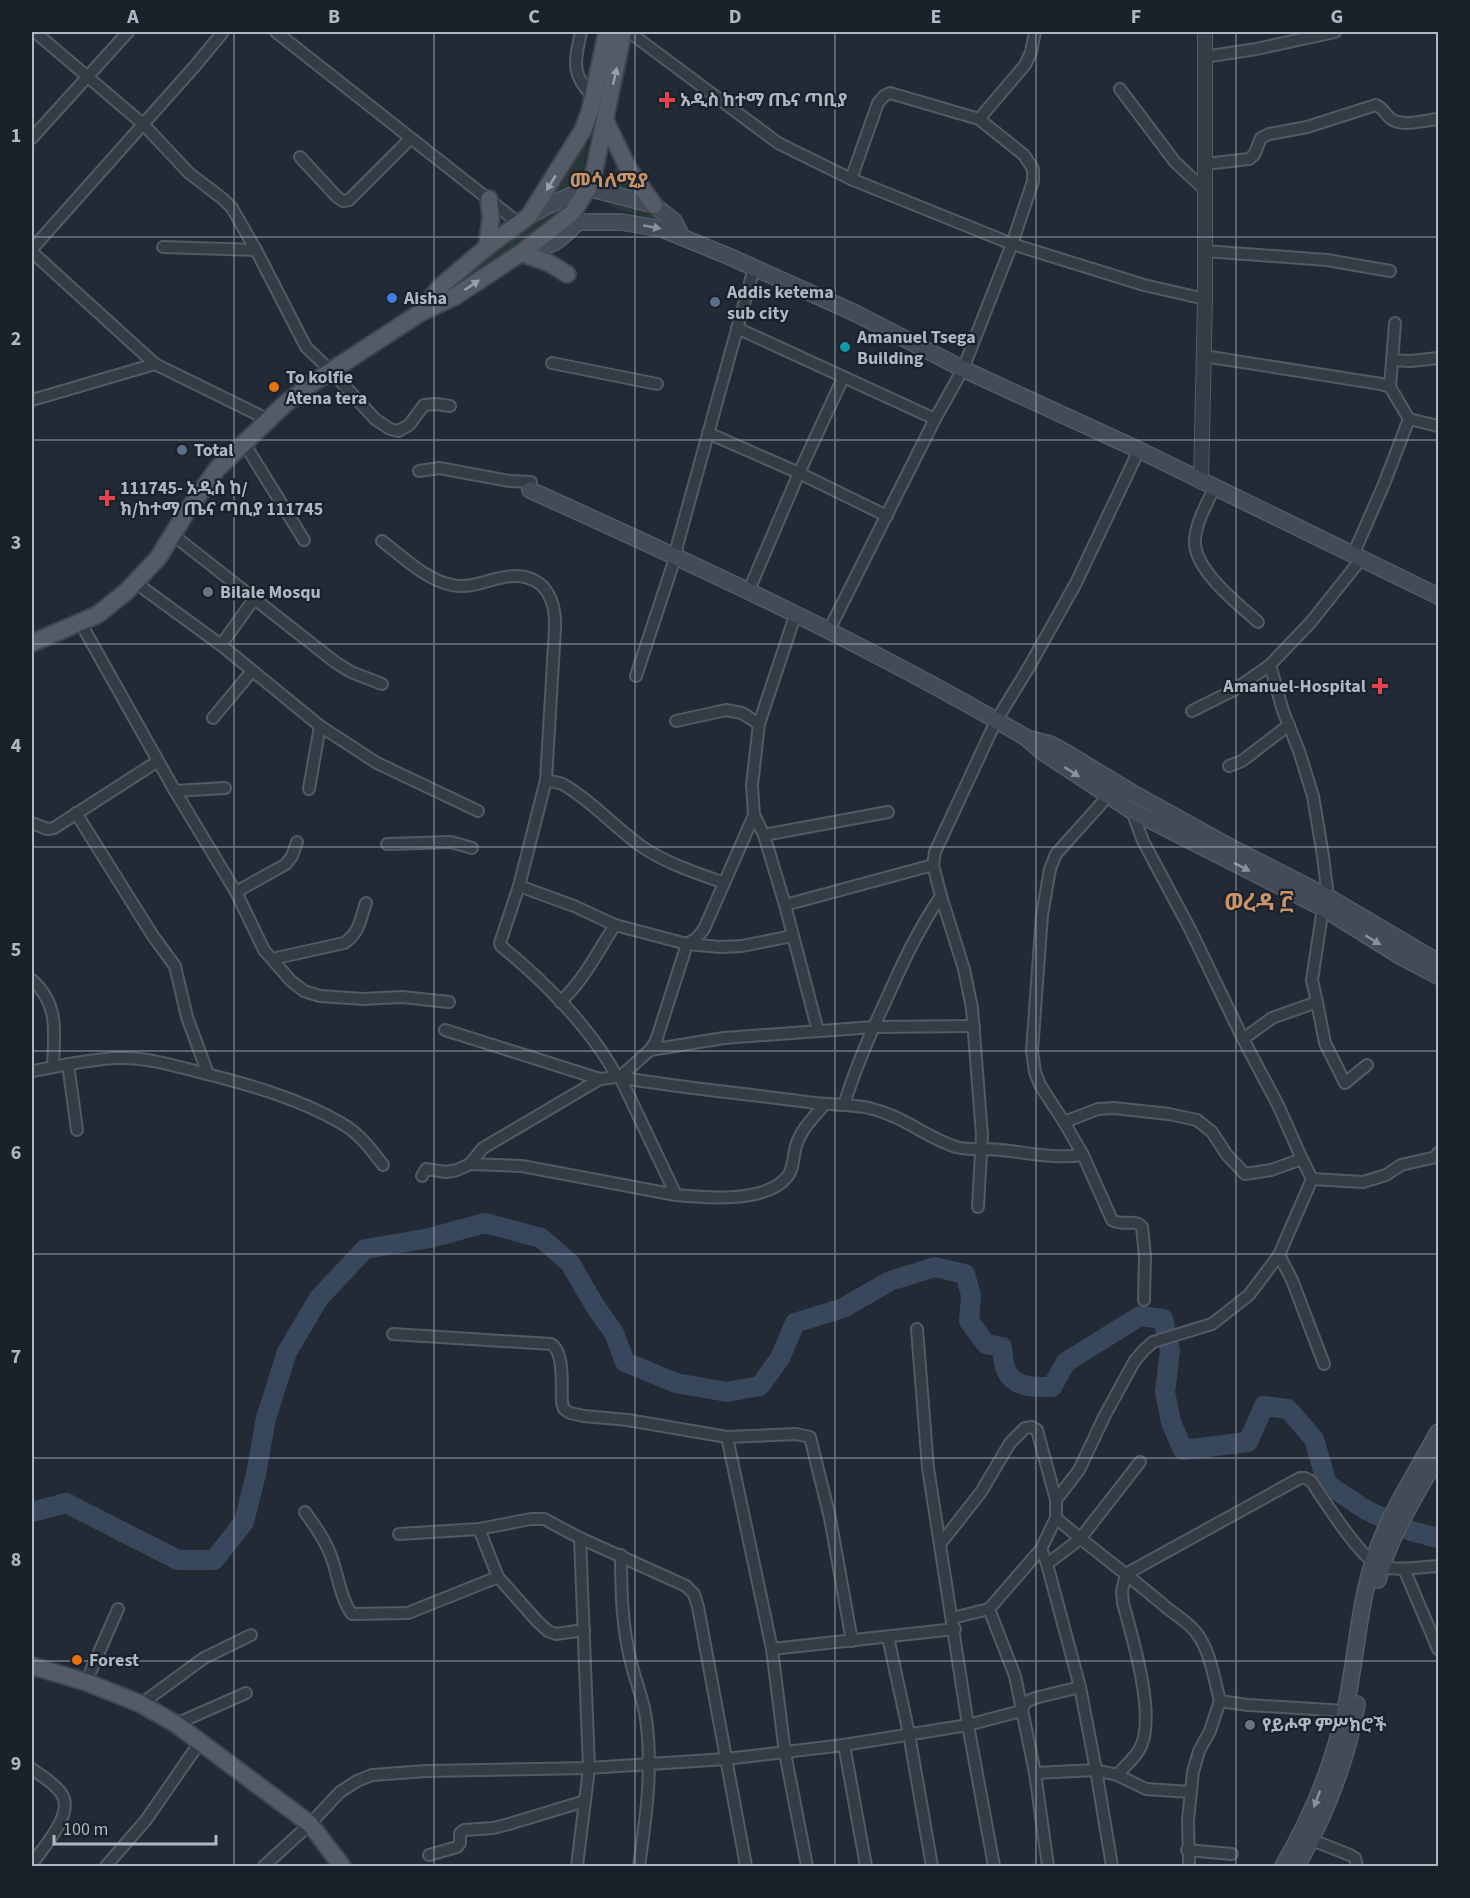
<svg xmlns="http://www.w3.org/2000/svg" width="1470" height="1898" font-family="'Source Sans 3','Noto Sans Ethiopic',sans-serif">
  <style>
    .green { fill: #273838 }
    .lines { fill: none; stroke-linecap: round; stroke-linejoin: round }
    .river { stroke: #39475d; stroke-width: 20 }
    .minor-casing { stroke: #535a63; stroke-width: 14 }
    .tertiary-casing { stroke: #535a63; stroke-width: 16 }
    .secondary-casing { stroke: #535a63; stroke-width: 18 }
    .primary-casing { stroke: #3f454f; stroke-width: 20 }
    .minor { stroke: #363c46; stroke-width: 10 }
    .tertiary { stroke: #363c46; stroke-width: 14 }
    .secondary { stroke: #444b58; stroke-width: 15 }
    .primary { stroke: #545b66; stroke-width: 16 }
    .oneway { fill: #99a0ab }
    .oneway2 { fill: #8a919d }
    .grid { fill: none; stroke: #b0b7c2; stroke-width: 1.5; stroke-opacity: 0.55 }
    .health-dot { fill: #e0444e; stroke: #1b212a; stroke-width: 2 }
    .shop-dot { fill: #3f7fe0; stroke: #1b212a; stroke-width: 2 }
    .service-dot { fill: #5c6f8a; stroke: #1b212a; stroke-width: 2 }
    .culture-dot { fill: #0f9aa8; stroke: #1b212a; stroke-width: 2 }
    .food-dot { fill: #e8710a; stroke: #1b212a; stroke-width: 2 }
    .worship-dot { fill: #6b7280; stroke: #1b212a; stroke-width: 2 }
    .labels { text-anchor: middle; stroke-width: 4.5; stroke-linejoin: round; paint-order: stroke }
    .poi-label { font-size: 18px; font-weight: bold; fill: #b0b7c2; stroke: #1b212a; text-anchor: start }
    .neighbourhood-label { font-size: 20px; font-weight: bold; fill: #c79367; stroke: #1b212a }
    .district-label { font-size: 24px; font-weight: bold; fill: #c79367; stroke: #1b212a }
    .neatline { fill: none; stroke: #b0b7c2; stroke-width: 2 }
    .grid-label { font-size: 20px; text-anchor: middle; font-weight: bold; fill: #b0b7c2 }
  </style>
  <rect width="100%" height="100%" fill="#222a35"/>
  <!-- green -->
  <g class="green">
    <polygon points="584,138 587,144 582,178 563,190 549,193"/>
    <polygon points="618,151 641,193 617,187 612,181"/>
    <polygon points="611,199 639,202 667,222 618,210 610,204"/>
    <polygon points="557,208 564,208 568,213 513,250 458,280 505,241"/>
  </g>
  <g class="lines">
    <!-- river -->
    <path class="river" d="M32,1512L66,1503L178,1560H214L244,1522L256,1474L266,1418L287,1352L319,1298L365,1249L430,1238L485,1223L541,1238L570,1263L595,1306L614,1333L625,1362L676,1383L727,1392L760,1386L780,1358L795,1323L843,1308L890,1281L935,1267L965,1274L971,1295L969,1321L986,1344L1002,1347C1003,1355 1003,1365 1007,1372C1015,1388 1036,1387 1052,1387L1066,1362L1140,1316L1163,1319L1170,1351L1165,1392L1171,1422L1183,1450L1248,1442L1264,1406L1288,1409L1314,1439L1327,1484L1366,1510L1411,1531L1438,1538"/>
    <defs>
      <g id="minor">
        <polyline points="35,32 143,124 189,173 223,199 232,208 256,250 306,347 331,371 375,419 390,429 398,431 409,425 424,405 436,404 450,406"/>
        <polyline points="276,32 520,224"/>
        <path d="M581,32C575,61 570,73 593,97"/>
        <polyline points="629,32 778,143 851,179 1012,244 1144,285 1205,299"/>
        <polyline points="1204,57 1256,49 1335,32"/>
        <polyline points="1120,89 1175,162 1204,189"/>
        <polyline points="979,119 1025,65 1031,52 1035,32"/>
        <polyline points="32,138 128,32"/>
        <polyline points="300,157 337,197 343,201 349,200 410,139"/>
        <path d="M1205,164L1249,159L1254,155L1261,138L1269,134L1307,127L1376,105C1383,108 1384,113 1390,118C1401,128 1425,120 1438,119"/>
        <polyline points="163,247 256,250"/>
        <polyline points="32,249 195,66 223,32"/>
        <polyline points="1205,251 1327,260 1390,271"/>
        <polyline points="32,252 155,364 269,420"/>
        <polyline points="737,328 935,419"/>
        <polyline points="1204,356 1381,384 1390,387 1409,419"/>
        <polyline points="1392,360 1411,361 1438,358"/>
        <polyline points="552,363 657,384"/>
        <polyline points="1390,387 1395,323"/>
        <polyline points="32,400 155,364"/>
        <polyline points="708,433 799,473 887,516"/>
        <polyline points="244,443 304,540"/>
        <polyline points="419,471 439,468 510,481 531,482"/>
        <path d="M1214,488C1207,504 1196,522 1195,540C1193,569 1237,603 1258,622"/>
        <polyline points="173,535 335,662 351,672 382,684"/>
        <path d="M382,541C403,557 426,580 452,585C474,590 496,575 516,576C547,577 556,602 555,628L546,780L519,886L500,943L501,946C543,980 592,1029 617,1077"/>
        <polyline points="1353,555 1384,484 1409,419 1438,426"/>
        <polyline points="136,583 221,645 320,726 377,763 478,811"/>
        <polyline points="749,590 799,473 843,378"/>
        <polyline points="796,613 759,724 752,785 754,815 764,835 785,905 818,1031"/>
        <polyline points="80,622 175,791 236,892 264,950 291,981 304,991 320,996 363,999 402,997 449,1002"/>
        <polyline points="829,630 935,419 963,369 1012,244 1033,181 1033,169 1024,155 979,119 890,93 884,96 878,103 851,179"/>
        <polyline points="221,645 254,599"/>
        <polyline points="636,676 676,555 677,546 754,268"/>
        <polyline points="1192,711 1234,690 1270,665"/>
        <polyline points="213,718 252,671"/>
        <polyline points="676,721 726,710 742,713 759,724"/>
        <polyline points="1229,766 1242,761 1289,725"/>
        <path d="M546,780C552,782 559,782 564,785C590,799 617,830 644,848C668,864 697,873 724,883"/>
        <polyline points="309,789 320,726"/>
        <polyline points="175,791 225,788"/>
        <polyline points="76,813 153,936 175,966 187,1017 208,1074"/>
        <polyline points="32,823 47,829 54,828 158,761"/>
        <polyline points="764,835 888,812"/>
        <polyline points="387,844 451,842 472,848"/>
        <polyline points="519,886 574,906 615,925 687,944 720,947 742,946 792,936"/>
        <polyline points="236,892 286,864 292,856 297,842"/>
        <polyline points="785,905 933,865"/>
        <path d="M272,959L344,943C360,933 360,919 366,903"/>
        <path d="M32,980C60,1005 54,1033 53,1067"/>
        <path d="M560,1002C583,982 598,951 615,925"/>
        <polyline points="1317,1002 1325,1043 1345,1083 1367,1065"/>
        <path d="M445,1030L600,1079L617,1077C682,1088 749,1094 815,1103C833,1105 852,1104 869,1108C904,1116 925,1137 956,1147C972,1151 986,1148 1001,1150C1031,1153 1053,1159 1083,1155L1064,1122L1040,1085L1035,1072L1032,1051L1042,915L1050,869L1056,854L1109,795"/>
        <polyline points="1243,1039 1272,1018 1317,1002 1312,980 1323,908 1328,897 1323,856 1313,796 1299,751 1283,711 1270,665 1311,622 1362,558"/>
        <polyline points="650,1050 724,1038 874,1027 974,1026"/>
        <polyline points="68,1064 77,1130"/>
        <path d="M32,1071C60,1066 89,1059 118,1058C146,1057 172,1065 199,1072C247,1084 298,1098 341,1123C359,1133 371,1149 383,1165"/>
        <path d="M844,1105C855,1068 871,1032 887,998C903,962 919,928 941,896"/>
        <polyline points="1064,1122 1098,1109 1114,1108 1169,1114 1197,1120 1212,1132 1227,1155 1245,1174 1271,1170 1302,1159 1278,1105 1243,1039 1190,929 1143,841 1132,811"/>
        <path d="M1083,1155L1112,1220C1124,1227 1134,1218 1142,1227L1145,1256L1144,1300"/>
        <polyline points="1302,1159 1312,1179 1279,1255 1292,1280 1324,1364"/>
        <polyline points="470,1164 483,1148 600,1079"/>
        <polyline points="422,1176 426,1169 446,1172 457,1170 470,1164 522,1166 676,1195 620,1077 650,1050 656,1041 687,944 697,938 704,929 754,815"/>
        <polyline points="1312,1179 1363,1182 1386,1175 1401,1165 1436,1157 1438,1153"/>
        <path d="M676,1195C706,1198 766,1203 787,1177C794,1169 793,1156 796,1146C801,1129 814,1117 825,1104"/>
        <polyline points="978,1207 982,1135 972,1008 964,969 941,896 933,865 935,852 996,721 1029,667 1076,583 1139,450"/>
        <polyline points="917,1329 928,1468 968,1725 994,1866"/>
        <path d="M393,1334L551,1344C565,1352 561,1388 562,1403L564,1409L570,1413L584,1416L628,1420L727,1437L796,1434L810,1437L830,1518L852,1641"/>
        <polyline points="727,1437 772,1649 785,1753 807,1866"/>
        <path d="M305,1512C315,1526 325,1540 331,1556C338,1574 340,1598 352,1614L408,1613L498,1577"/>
        <path d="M1056,1518C1092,1549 1131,1577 1167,1608C1177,1616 1191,1624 1198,1635C1211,1654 1214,1679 1220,1701"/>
        <polyline points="479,1529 498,1577 537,1621 548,1631 556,1634 584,1630"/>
        <polyline points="399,1534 479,1529 531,1519 544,1519 580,1538 686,1586 694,1594 698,1607 746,1866"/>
        <polyline points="941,1543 981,1492 1010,1443 1025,1428 1032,1427 1037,1430 1056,1500"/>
        <polyline points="1041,1549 1047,1564 1080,1687"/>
        <path d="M621,1555C621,1592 622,1630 632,1666C636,1683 644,1701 646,1719C653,1768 646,1818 639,1866"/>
        <polyline points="1047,1564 1080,1539 1140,1462"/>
        <polyline points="1404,1569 1438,1649"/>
        <polyline points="989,1609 1015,1676 1035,1773 1048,1866"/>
        <polyline points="952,1618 989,1609 1041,1549 1056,1518 1056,1500 1079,1470 1105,1415 1134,1362 1143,1351 1153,1342 1212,1324 1249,1295 1279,1255"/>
        <polyline points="888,1637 909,1734 932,1866"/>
        <polyline points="772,1649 955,1629"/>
        <polyline points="86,1682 118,1609"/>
        <polyline points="141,1704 204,1658 251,1635"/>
        <polyline points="176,1724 246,1693"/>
        <polyline points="844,1745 866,1866"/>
        <path d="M32,1769C42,1776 54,1783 61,1793C76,1813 43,1847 32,1864"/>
        <polyline points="1035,1773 1096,1770 1117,1775 1146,1789 1190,1792"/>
        <path d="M1117,1775C1124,1767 1134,1759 1139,1750C1158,1720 1132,1636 1123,1603L1122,1591L1126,1574L1300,1478H1305L1311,1481C1324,1500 1363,1563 1382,1567C1400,1571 1420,1567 1438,1566"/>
        <polyline points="1312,1840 1350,1855 1355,1858 1357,1866"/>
        <polyline points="1187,1850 1232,1854"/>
        <polyline points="429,1855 457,1847 460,1843 460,1833 464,1830 493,1828 509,1824 585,1801"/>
        <polyline points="106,1866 146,1820 200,1742"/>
        <polyline points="264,1866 310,1824 340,1792 357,1781 372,1775 426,1771 589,1768 726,1759 844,1745 968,1725 1021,1711 1026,1702 1035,1698 1080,1687 1096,1770 1112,1866"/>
        <polyline points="577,1866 589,1768 580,1538"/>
        <polyline points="1189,1866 1188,1820 1193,1772 1199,1751 1210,1731 1220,1701 1248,1705 1345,1711"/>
      </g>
      <polyline id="tertiary" points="1201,482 1205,299 1205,32"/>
      <g id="secondary">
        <polyline points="529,216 547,206 588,188 654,205 674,221 682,237"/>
        <path d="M526,249C553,248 560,240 578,222H622L662,229L728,256L855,313L963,369L1139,450L1438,596"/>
        <path d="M530,490C698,566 865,643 1025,737L1044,753L1132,811L1323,908L1400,956L1438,976"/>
        <polyline points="1030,739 1050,744 1065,752 1131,792 1232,848 1328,897 1438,962"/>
        <path d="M1378,1580C1389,1537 1416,1495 1438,1456"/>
        <path d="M1283,1866C1311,1818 1333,1765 1345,1710C1356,1661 1358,1610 1373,1562C1387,1516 1415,1475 1438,1432"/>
        <path d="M1297,1866C1325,1816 1347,1761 1357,1704"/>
      </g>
      <g id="primary">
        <polyline points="605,120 628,168 654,205"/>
        <polyline points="487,247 491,217 489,199"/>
        <polyline points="521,253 549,263 567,274"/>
        <polyline points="424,311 454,297 521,253 563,220 573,212 588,188 594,172 623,32"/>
        <polyline points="32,643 97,615 126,592 158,558 186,513 217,469 286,403 311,384 420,313 441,286 487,247 529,216 583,130 590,111 607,32"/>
        <polyline points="32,1666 86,1682 141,1704 176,1724 310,1824 342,1866"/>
      </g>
    </defs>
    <!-- minor casing -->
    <use href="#minor" class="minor-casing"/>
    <!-- tertiary casing -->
    <use href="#tertiary" class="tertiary-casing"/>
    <!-- secondary casing -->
    <use href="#secondary" class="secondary-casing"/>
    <!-- primary casing -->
    <use href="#primary" class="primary-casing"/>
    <!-- minor -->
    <use href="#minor" class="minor"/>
    <!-- tertiary -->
    <use href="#tertiary" class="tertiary"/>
    <!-- secondary -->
    <use href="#secondary" class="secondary"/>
    <!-- primary -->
    <use href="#primary" class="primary"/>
  </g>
  <!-- one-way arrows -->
  <defs><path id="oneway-solid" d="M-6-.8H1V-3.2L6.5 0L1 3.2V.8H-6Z" transform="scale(1.5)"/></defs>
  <g class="oneway">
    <use href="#oneway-solid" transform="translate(615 76) rotate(-77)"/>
    <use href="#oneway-solid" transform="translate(551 183) rotate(121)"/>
    <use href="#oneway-solid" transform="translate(472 285) rotate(-34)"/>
  </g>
  <g class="oneway2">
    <use href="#oneway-solid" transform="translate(652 227) rotate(10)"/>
    <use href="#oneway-solid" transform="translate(1072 772) rotate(33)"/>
    <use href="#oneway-solid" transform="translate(1242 867) rotate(27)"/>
    <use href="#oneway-solid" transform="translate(1373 940) rotate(31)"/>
    <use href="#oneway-solid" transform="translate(1317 1799) rotate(110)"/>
  </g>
  <!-- grid -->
  <path class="grid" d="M234,32V1866M434,32V1866M635,32V1866M835,32V1866M1036,32V1866M1236,32V1866M32,237H1438M32,440H1438M32,644H1438M32,847H1438M32,1051H1438M32,1254H1438M32,1458H1438M32,1661H1438"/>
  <!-- markers -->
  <g class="health-dot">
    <path d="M664 91h6v6h6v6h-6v6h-6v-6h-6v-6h6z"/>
    <path d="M104 489h6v6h6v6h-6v6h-6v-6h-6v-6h6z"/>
    <path d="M1377 677h6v6h6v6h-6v6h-6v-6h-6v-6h6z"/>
  </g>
  <circle class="shop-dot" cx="392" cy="298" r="6"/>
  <g class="service-dot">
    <circle cx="715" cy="302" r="6"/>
    <circle cx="182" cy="450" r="6"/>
  </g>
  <circle class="culture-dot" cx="845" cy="347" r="6"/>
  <g class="food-dot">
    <circle cx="274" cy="387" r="6"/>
    <circle cx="77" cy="1660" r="6"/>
  </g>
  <g class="worship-dot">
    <circle cx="208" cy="592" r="6"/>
    <circle cx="1250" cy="1725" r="6"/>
  </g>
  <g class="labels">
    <!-- poi labels -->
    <g class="poi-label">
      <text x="680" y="106">አዲስ ከተማ ጤና ጣቢያ</text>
      <text x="727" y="298">Addis ketema<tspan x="727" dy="21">sub city</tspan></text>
      <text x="404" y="304">Aisha</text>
      <text x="857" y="343">Amanuel Tsega<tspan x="857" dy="21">Building</tspan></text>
      <text x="286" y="383">To kolfie<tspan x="286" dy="21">Atena tera</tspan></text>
      <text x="194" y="456">Total</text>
      <text x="120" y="494">111745- አዲስ ከ/<tspan x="120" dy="21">ክ/ከተማ ጤና ጣቢያ 111745</tspan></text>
      <text x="220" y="598">Bilale Mosqu</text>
      <text x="1366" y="692" text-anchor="end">Amanuel-Hospital</text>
      <text x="89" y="1666">Forest</text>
      <text x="1262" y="1731">የይሖዋ ምሥክሮች</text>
    </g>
    <!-- neighbourhood labels -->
    <g class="neighbourhood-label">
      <text x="609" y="187">መሳለሚያ</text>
    </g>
    <!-- district labels -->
    <g class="district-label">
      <text x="1259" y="910">ወረዳ ፫</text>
    </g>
  </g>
  <!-- border -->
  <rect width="1470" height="1898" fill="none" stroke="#1b212a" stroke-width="66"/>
  <!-- scale -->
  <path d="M54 1835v9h162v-9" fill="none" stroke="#b0b7c2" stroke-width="3"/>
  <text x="63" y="1835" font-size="18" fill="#b0b7c2" stroke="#1b212a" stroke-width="4.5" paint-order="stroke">100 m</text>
  <rect x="33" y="33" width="1404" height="1832" class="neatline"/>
  <g class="grid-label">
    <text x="133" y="23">A</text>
    <text x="334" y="23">B</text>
    <text x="534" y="23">C</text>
    <text x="735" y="23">D</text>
    <text x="936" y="23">E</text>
    <text x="1136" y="23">F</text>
    <text x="1337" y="23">G</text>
    <text x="16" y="142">1</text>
    <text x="16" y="345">2</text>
    <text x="16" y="549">3</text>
    <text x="16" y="752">4</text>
    <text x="16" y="956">5</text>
    <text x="16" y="1159">6</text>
    <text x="16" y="1363">7</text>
    <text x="16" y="1566">8</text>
    <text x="16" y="1770">9</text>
  </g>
</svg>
